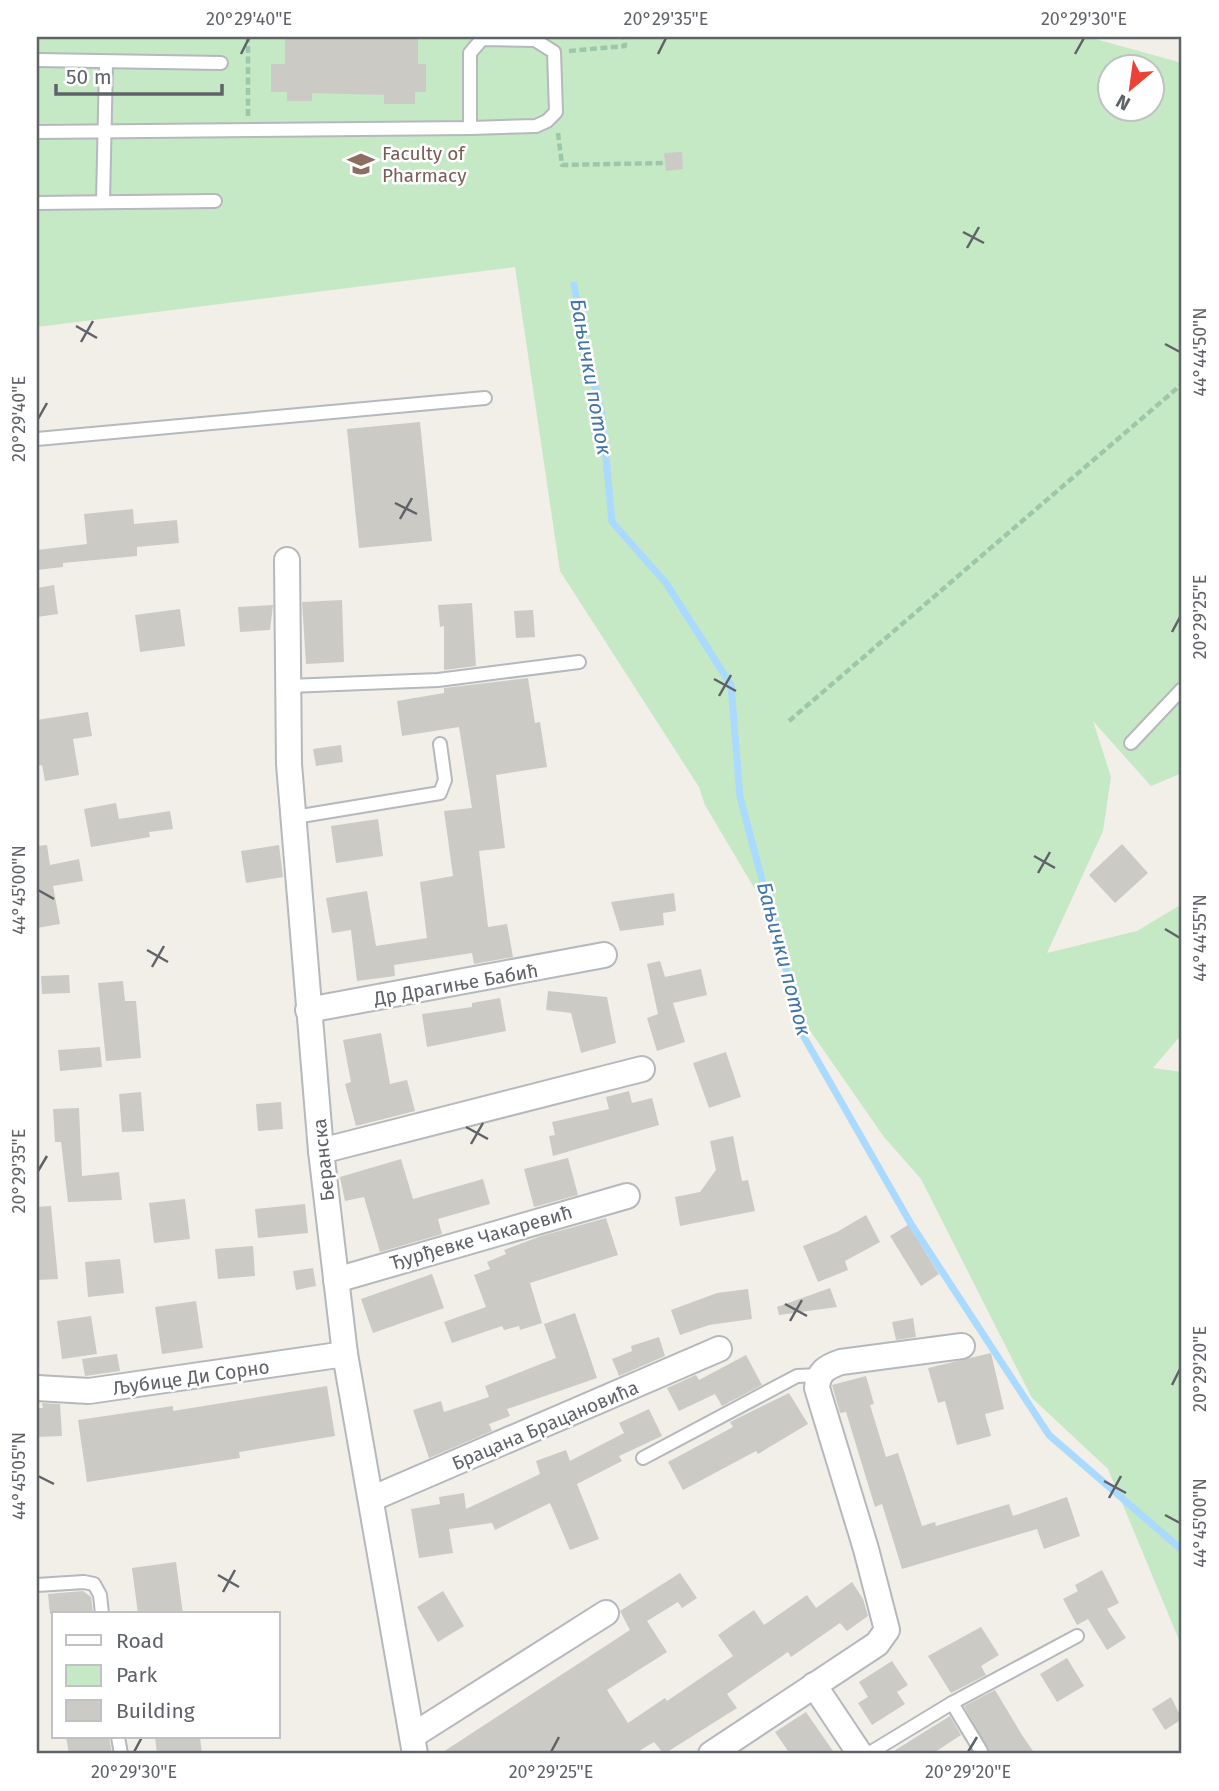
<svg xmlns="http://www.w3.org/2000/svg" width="1219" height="1791" font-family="'Fira Sans',sans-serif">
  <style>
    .green { fill: #c5e8c5; fill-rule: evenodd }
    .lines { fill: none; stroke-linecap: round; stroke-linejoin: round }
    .stream { stroke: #aadaff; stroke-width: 7 }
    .building { fill: #cccac5 }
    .service-casing { stroke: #b5b8bc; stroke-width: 16 }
    .minor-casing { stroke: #b5b8bc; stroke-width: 28 }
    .path { stroke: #9cc7a9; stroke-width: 4.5; stroke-dasharray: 7 3.5; stroke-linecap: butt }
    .service { stroke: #fff; stroke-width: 12 }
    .minor { stroke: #fff; stroke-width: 24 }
    .ticks { fill: none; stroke: #5f6368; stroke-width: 2.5 }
    .labels { text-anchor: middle; stroke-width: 5; stroke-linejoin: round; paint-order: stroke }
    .education-label { font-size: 19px; fill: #785e54; stroke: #fff; text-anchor: start }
    .street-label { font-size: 19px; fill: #5f6368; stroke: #fff }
    .water-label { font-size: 21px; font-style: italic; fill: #4174aa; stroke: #fff }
    .neatline { fill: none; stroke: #5f6368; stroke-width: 2.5 }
    .ticks-label { font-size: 18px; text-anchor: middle; fill: #5f6368 }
  </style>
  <rect width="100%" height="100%" fill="#f1efe8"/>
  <!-- green -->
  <path class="green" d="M37,37H1088L1182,63V773L1151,786L1093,721L1111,777L1103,831L1047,953L1137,931L1182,904V1034L1153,1068L1182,1072V1168L1179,1176L1182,1201V1647L1108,1469L1032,1398L921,1179L884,1137L797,1012L763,903L705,805L699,787L560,571L515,267L37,327ZM1110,66H1152V108H1110Z"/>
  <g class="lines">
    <!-- stream -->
    <polyline class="stream" points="574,285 583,339 602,414 612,522 666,583 731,685 740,797 804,1037 911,1224 1049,1435 1182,1550"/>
  </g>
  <!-- building -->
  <g class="building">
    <polygon points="285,37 418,37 418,64 426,64 426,92 415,92 415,104 384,104 384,95 312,93 312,101 287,101 287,92 271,92 271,64 285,64"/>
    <polygon points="682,152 683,169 666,171 664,153"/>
    <polygon points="420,422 432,541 359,548 347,429"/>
    <polygon points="133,509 134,524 177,520 179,543 137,547 137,556 63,563 63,567 37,570 37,550 87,544 84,514"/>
    <polygon points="54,585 58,614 37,617 37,588"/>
    <polygon points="342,600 344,662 306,664 302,602"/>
    <polygon points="472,603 476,666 444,670 444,626 440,627 438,605"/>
    <polygon points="273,605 270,630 240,632 238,607"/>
    <polygon points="180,609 185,646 140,652 135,615"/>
    <polygon points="533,610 535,637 516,638 514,611"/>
    <polygon points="528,678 535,723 540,722 547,767 496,775 505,848 479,851 488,927 507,924 513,957 474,964 472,953 394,965 395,976 357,981 351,930 332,933 326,898 367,891 376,946 427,938 420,882 453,876 444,811 472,808 459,727 402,736 397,701 444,693 444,688"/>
    <polygon points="88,712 92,736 73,739 79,775 45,781 42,765 37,766 37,720"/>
    <polygon points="341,745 343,762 316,766 313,749"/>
    <polygon points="116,803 119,819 170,811 173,829 149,832 150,837 91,847 84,809"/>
    <polygon points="378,819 383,856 336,863 331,826"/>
    <polygon points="1122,844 1148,873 1115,903 1089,875"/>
    <polygon points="47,845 50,865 79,859 83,881 53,886 60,924 37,928 37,846"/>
    <polygon points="279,845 283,877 246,883 241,851"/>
    <polygon points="674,893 676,911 663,913 664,925 620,931 611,902"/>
    <polygon points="660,961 665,977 701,969 707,995 673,1003 685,1042 657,1051 647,1018 658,1014 647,964"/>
    <polygon points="69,975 70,993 42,994 41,976"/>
    <polygon points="123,981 125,1001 136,1001 141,1058 106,1061 98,983"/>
    <polygon points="548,991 607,997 616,1043 581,1053 571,1013 546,1010"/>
    <polygon points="500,998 506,1031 427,1047 422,1014 472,1007 472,1003"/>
    <polygon points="381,1033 390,1084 407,1080 415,1111 356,1126 345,1084 351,1082 343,1040"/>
    <polygon points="100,1047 102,1067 60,1071 58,1050"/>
    <polygon points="726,1052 741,1097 709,1108 693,1063"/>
    <polygon points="629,1091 632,1103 652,1098 659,1125 553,1156 549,1136 555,1135 552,1122 609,1109 606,1097"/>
    <polygon points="141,1092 144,1131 122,1132 119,1094"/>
    <polygon points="281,1102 283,1129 258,1131 256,1104"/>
    <polygon points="79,1108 82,1176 119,1172 122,1200 68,1202 61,1142 55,1142 53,1109"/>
    <polygon points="733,1136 742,1181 748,1180 755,1211 680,1226 675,1197 700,1192 716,1170 710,1141"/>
    <polygon points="568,1158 578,1195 534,1207 524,1169"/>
    <polygon points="401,1159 413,1199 483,1179 490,1204 438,1219 442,1234 380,1252 364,1197 345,1201 340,1177"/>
    <polygon points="185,1199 190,1239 154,1243 149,1203"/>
    <polygon points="305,1204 308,1233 258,1238 255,1209"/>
    <polygon points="51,1206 58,1279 37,1280 37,1207"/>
    <polygon points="866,1215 880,1242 845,1261 848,1270 818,1282 803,1246 837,1232"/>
    <polygon points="606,1218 618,1255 530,1283 542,1323 520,1330 519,1326 504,1330 502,1326 452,1343 444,1322 486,1307 474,1275 490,1269 487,1262 506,1254 504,1250 541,1236"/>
    <polygon points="908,1225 939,1274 921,1286 890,1236"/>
    <polygon points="253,1246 255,1276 218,1279 215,1249"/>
    <polygon points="120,1259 124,1293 88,1297 85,1262"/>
    <polygon points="313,1268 316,1286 296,1290 293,1271"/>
    <polygon points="432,1274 444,1308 373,1333 361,1299"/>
    <polygon points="830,1288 837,1307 779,1315 777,1307"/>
    <polygon points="748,1289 752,1319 709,1325 680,1335 671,1310 717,1293"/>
    <polygon points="196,1301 203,1348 162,1354 155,1307"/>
    <polygon points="575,1313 597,1378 507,1409 510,1416 489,1424 492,1431 429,1458 413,1410 441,1401 444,1412 489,1397 485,1386 556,1358 544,1324"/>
    <polygon points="91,1316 97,1354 62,1359 57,1321"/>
    <polygon points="913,1318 916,1337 896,1340 892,1322"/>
    <polygon points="659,1337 665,1356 619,1376 612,1359 632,1351 631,1346"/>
    <polygon points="991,1353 1004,1409 985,1414 991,1436 957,1445 945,1401 938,1403 928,1368"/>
    <polygon points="117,1354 120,1371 85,1376 82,1359"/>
    <polygon points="746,1355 762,1385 722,1406 715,1394 679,1411 667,1388 696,1375 699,1380"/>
    <polygon points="866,1376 874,1404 870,1405 886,1457 898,1453 922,1526 935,1522 936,1526 1009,1504 1013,1516 1067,1497 1080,1536 1044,1549 1037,1529 902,1569 882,1504 875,1507 846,1412 840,1413 832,1385"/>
    <polygon points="327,1386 335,1436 239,1452 240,1458 87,1482 78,1420 173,1406 173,1411"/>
    <polygon points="789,1393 808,1424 758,1454 756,1451 683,1490 668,1462 733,1427 730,1422"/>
    <polygon points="42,1403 60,1404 62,1436 37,1437 37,1408 43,1408"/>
    <polygon points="649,1409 662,1436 619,1456 622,1461 577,1484 599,1539 570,1550 550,1503 495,1530 492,1523 449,1529 453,1553 419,1558 411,1509 440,1504 439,1497 464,1493 466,1509 540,1474 536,1461 566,1450 570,1461 624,1433 619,1423"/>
    <polygon points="176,1562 183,1614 138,1614 132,1568"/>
    <polygon points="1102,1570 1119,1603 1107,1609 1126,1638 1107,1650 1088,1619 1077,1625 1063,1599 1078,1591 1075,1585"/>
    <polygon points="680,1573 697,1598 682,1608 678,1602 647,1621 667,1652 607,1690 628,1723 665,1698 667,1701 733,1656 718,1635 754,1610 764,1625 807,1595 816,1608 852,1582 863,1599 868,1616 847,1631 840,1623 791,1657 788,1652 727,1694 737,1708 664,1754 654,1742 634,1754 440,1754 630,1630 620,1611"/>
    <polygon points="83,1591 91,1597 93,1614 50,1614 48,1594"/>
    <polygon points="443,1591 464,1626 438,1642 417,1607"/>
    <polygon points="981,1627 999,1655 981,1666 986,1675 951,1693 928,1656"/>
    <polygon points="1067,1658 1084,1686 1057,1702 1040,1674"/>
    <polygon points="892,1661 908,1685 897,1692 905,1704 872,1725 858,1703 868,1697 859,1682"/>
    <polygon points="995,1690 1022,1735 1035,1754 990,1754 964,1706"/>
    <polygon points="1171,1697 1182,1719 1165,1730 1152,1709"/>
    <polygon points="806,1712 835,1754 790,1754 775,1732"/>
    <polygon points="950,1716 961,1735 932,1754 889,1754"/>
    <polygon points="66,1737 109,1737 112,1754 69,1754"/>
    <polygon points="155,1737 200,1737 202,1754 157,1754"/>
  </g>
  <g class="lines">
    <defs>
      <g id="service">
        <polyline points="37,60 221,63"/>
        <polyline points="37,132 470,128 536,126 547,121 556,112 554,52 535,40 482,39 470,53 470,128"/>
        <polyline points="103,202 106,64"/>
        <polyline points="37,203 215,201"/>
        <polyline points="37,439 485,398"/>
        <polyline points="289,686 438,680 579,662"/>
        <polyline points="1131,743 1182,689"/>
        <polyline points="295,817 440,793 445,780 440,744"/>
        <polyline points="643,1458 797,1376 819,1375"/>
        <polyline points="37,1585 84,1582 94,1584 100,1595 102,1614"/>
        <polyline points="952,1703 981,1751"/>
        <polyline points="118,1737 121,1754"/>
        <polyline points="868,1754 952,1703 1077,1636"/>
      </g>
      <g id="minor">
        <polyline points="287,560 289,764 321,1151 345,1354 415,1754"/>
        <polyline points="308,1010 604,955"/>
        <polyline points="321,1151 642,1069"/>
        <polyline points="336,1280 627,1196"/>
        <polyline points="37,1388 89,1391 345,1354"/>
        <polyline points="371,1499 719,1349"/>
        <polyline points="814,1685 860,1754"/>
        <polyline points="412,1736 606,1613"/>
        <path d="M711,1754L877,1644L887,1630L866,1549L817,1388C818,1372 826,1367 841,1362L962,1346"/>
      </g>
    </defs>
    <!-- service casing -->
    <use href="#service" class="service-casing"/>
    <!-- minor casing -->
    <use href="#minor" class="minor-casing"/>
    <!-- path -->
    <g class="path">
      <polyline points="569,51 625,46 624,37"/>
      <polyline points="248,116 248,37"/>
      <polyline points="558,133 562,165 665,163"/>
      <polyline points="789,721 1182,384"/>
    </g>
    <!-- service -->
    <use href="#service" class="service"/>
    <!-- minor -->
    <use href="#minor" class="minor"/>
  </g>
  <!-- ticks -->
  <path class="ticks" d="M241,54L249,38M658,54L666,38M1075,54L1084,38M963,232L984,243M967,248L979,227M76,326L97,338M81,342L93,321M1165,344L1180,352M38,419L47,403M395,503L417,514M400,519L412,498M1172,632L1180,617M714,679L736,691M719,696L731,675M1034,856L1055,868M1038,873L1050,852M38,890L54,899M1165,929L1180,938M147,950L168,962M152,967L164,946M466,1127L488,1139M471,1144L483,1123M38,1171L47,1156M785,1304L807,1316M790,1321L802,1300M1172,1385L1180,1369M38,1476L54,1484M1104,1481L1126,1493M1109,1498L1121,1476M1165,1515L1180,1523M218,1575L239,1587M223,1592L235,1570M134,1752L142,1737M551,1752L559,1737M968,1752L977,1737"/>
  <!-- icons -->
  <defs>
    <symbol id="university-bare" viewBox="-9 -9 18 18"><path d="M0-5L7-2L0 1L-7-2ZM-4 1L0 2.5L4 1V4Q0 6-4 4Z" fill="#8d6e63" stroke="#fff" stroke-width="2.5" paint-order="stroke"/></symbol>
  </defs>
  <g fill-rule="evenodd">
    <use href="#university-bare" x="342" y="145" width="38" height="38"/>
  </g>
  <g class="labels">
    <!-- education labels -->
    <g class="education-label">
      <text x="382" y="160">Faculty of<tspan x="382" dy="22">Pharmacy</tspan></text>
    </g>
    <!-- street labels -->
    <g class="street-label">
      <text transform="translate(456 984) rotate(-10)" y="7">Др Драгиње Бабић</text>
      <text transform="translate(323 1160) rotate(-96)" y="7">Беранска</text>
      <text transform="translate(481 1237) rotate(-16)" y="7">Ђурђевке Чакаревић</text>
      <text transform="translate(191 1377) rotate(-8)" y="7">Љубице Ди Сорно</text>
      <text transform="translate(545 1425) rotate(-23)" y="7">Брацана Брацановића</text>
    </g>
    <!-- water labels -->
    <g class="water-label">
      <text transform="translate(591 377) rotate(80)" y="7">Бањички поток</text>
      <text transform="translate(784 959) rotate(75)" y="7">Бањички поток</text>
    </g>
  </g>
  <!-- border -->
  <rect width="1219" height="1791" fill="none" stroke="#ffffff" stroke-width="77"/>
  <!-- legend -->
  <rect x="52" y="1612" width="228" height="126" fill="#ffffff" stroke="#bfc1c3" stroke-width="2"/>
  <rect x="66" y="1635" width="35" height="10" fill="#ffffff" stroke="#bfc1c3" stroke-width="2"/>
  <text x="116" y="1648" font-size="21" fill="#5f6368">Road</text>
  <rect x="66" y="1665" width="35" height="21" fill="#c5e8c5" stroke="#bfc1c3" stroke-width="2"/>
  <text x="116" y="1682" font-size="21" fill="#5f6368">Park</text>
  <rect x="66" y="1700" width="35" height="21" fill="#cccac5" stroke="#bfc1c3" stroke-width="2"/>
  <text x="116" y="1718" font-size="21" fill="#5f6368">Building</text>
  <!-- north arrow -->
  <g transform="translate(1131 88) rotate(209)"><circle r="33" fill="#ffffff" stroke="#bfc1c3" stroke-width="2"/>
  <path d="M0-5L12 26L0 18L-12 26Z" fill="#ea4335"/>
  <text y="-10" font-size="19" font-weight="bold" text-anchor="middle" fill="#5f6368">N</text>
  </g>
  <!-- scale -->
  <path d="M56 84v10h166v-10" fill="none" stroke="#5f6368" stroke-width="3.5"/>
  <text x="66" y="84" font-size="21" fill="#5f6368" stroke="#ffffff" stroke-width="5" paint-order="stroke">50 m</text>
  <rect x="38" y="38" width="1142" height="1714" class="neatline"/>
  <g class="ticks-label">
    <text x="249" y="25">20°29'40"E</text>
    <text x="666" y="25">20°29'35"E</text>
    <text x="1084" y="25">20°29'30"E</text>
    <text transform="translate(1200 352) rotate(-90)" y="6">44°44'50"N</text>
    <text transform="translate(19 419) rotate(-90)" y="6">20°29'40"E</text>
    <text transform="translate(1200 617) rotate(-90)" y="6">20°29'25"E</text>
    <text transform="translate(19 890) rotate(-90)" y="6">44°45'00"N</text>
    <text transform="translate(1200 938) rotate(-90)" y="6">44°44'55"N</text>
    <text transform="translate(19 1171) rotate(-90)" y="6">20°29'35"E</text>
    <text transform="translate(1200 1369) rotate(-90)" y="6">20°29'20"E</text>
    <text transform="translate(19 1476) rotate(-90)" y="6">44°45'05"N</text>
    <text transform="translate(1200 1523) rotate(-90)" y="6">44°45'00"N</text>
    <text x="134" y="1778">20°29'30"E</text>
    <text x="551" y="1778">20°29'25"E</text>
    <text x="968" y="1778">20°29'20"E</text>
  </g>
</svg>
